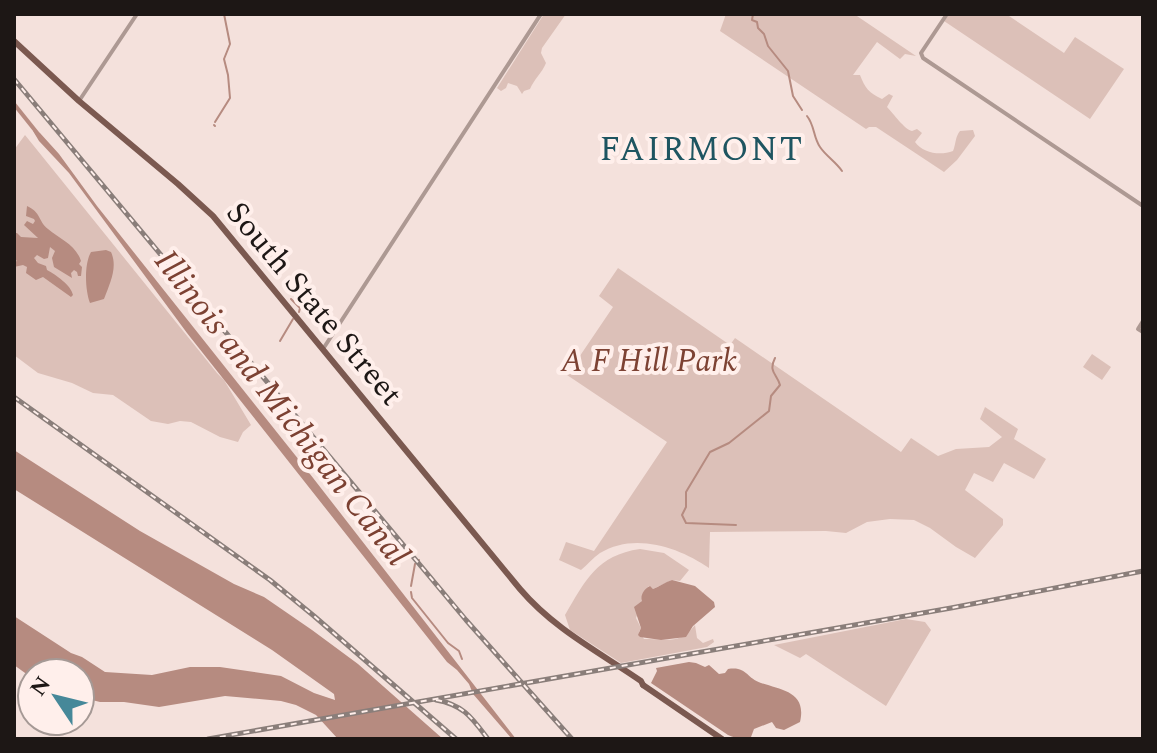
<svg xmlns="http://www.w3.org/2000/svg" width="1157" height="753" font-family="Spectral,serif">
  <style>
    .green { fill: #dcc0b8 }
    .water { fill: #b68b80 }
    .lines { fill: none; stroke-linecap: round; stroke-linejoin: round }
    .stream { stroke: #b68b80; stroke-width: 2 }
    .canal { stroke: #b68b80; stroke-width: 4 }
    .tertiary { stroke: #ad9993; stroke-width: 4 }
    .primary { stroke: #7b5950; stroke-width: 6 }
    .rail-casing { stroke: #8a7e7a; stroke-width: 5 }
    .rail { stroke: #ffefeb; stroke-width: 2; stroke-dasharray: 6; stroke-linecap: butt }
    .labels { text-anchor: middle; stroke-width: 8; stroke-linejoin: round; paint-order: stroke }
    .street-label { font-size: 32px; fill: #1d1715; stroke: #ffefeb }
    .park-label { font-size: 32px; font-style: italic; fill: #7d4233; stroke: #ffefeb }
    .neighbourhood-label { font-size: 34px; letter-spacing: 2px; fill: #1e5561; stroke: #ffefeb }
    .water-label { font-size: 34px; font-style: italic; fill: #7c4132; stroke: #ffefeb }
  </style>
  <rect width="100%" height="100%" fill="#f4e1dc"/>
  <!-- green -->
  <g class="green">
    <path d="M544,14H566L542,48L541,53L546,63C542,73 534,79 530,89L524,91L522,94L517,86L508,83L506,88L501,91L497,88Z"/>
    <path d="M726,14H854L916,56L905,54L900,59L877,42L853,75H860C865,88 869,93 882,99L889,94L893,96L887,107C894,114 904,129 912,131L917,129L922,133L915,142C923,153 940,156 953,151C956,144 955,137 960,131L973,130L975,136L957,160L944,172L876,127H869L866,129L720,31Z"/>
    <polygon points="949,14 1006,14 1064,53 1075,37 1124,69 1090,119 944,21"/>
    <polygon points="25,135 217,373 224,380 251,425 243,432 238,442 220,437 191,422 180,421 168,424 151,421 113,395 93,393 72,383 38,373 14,355 14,150"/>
    <path d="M618,268L730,345L735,338L901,452L911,438L938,456L956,449L989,447L1002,437L980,419L985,407L1018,429L1014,439L1046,459L1034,479L1004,463L993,482L974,473L965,490L1003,519V525L975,558L956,547L930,528L914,520L890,519L867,522L846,533L826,531L710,532L709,568C679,547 634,532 600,553C593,558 587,565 581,570L559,560L566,542L594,551L667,442L567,375L613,307L599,296Z"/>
    <polygon points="1092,354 1111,367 1102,380 1083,367"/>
    <path d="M640,549L664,553L689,570L680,581L672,580L653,589L649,586L642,595V601L636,618L641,628L639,632L644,639H649C670,640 681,643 695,625L697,638L703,643L713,639L714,642L707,647L621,663L570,630L565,615C585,581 597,555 640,549Z"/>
    <polygon points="906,619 925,622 931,630 886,706 806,654 800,658 774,645"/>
  </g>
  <!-- water -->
  <g class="water">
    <polygon points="33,131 40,133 59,154 97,206 303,465 516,739 512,739 473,694 469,684 457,670 447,662 187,333 69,173 39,141"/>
    <path d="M27,206C41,212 38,221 48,229C60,239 76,245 81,261L79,264L82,267L81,276H78L77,272L74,270L71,273L72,278L54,267L52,258L55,251L50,247L48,258L44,259L37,255L34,258L38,263L46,266L47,270C56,275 71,285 73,295L71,297L43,277L36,280L26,273L27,267L23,265L14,267V262L17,261L14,258V233H17L21,237L38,238L24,225L27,221L33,224L35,221L34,219L26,216Z"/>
    <path d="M106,250L111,252C118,267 110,283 104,299L90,303C85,290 84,264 91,252Z"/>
    <polygon points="14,450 140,531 234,584 264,597 312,630 358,664 443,739 338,739 316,715 296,705 281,701 225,696 159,707 124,702 100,702 80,697 80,673 32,673 32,678 14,665 14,616 71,653 82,657 105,672 152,675 190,667 220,667 281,676 314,693 335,700 334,694 272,650 14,489"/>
    <path d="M672,580L695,586L714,602L715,607L693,626L686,637L661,640L640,637L638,635L641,628L634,607L642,601C640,595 644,589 650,586L653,589C659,587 665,582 672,580Z"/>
    <path d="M689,662L696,663L705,667L709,665L719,674L725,673L728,669C747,666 746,678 761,683C782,690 807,692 800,722L784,730L776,728L772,722L754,729L751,737C742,739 737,739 728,735L651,683L657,671L656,668Z"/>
  </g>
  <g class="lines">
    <!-- stream -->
    <g class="stream">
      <polyline points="753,14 752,20 757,22 758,28 764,34 768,46 788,71 793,96 802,110"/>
      <path d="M807,116C815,126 813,137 820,147C826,156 836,162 842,171"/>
      <polyline points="215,122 230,98 228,75 224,59 230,44 224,14"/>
      <polyline points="214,125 215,126"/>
      <polyline points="291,299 300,308 299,312"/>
      <polyline points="280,341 293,319"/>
      <path d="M736,525L686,523L682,515L686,507V492L710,452L729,443L769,411L771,396L780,385C777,374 768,372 775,358"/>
      <polyline points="411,586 415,564 419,560"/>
      <polyline points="411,592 412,598 448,643 459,651 462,659"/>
    </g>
    <!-- canal -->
    <polyline class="canal" points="14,104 38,134"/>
    <!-- tertiary -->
    <g class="tertiary">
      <polyline points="947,14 921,53 923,58 1143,206"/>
      <polyline points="79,101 137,14"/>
      <polyline points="1143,321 1138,329 1143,332"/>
      <polyline points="323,349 541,14"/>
    </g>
    <!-- primary -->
    <g class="primary">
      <path d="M14,41L79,101L178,184L213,216L520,589C554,629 599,652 641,681L643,685"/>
      <polyline points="643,685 722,739"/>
    </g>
    <defs>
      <g id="rail">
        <polyline points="14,79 466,620 572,739"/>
        <polyline points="14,397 270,580 314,616 456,739"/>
        <path d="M436,700C464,705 472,718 488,739"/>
        <polyline points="208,739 951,608 1143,571"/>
      </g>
    </defs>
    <!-- rail casing -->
    <use href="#rail" class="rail-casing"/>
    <!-- rail -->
    <use href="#rail" class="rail"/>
  </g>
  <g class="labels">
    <!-- street labels -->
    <g class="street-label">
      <text transform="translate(315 303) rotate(50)" y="11">South State Street</text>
    </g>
    <!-- park labels -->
    <g class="park-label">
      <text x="649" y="371">A F Hill Park</text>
    </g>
    <!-- neighbourhood labels -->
    <g class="neighbourhood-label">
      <text x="702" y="160">FAIRMONT</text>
    </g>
    <!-- water labels -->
    <g class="water-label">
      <text transform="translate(283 407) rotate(52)" y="12">Illinois and Michigan Canal</text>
    </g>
  </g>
  <!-- border -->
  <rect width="1157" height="753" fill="none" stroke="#1d1715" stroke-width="32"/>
  <!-- north arrow -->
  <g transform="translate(56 697) rotate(305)"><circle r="38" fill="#ffefeb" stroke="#a59995" stroke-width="2"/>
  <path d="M0-6L14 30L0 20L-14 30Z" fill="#468899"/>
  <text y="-12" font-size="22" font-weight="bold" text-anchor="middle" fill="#1d1715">N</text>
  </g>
</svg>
